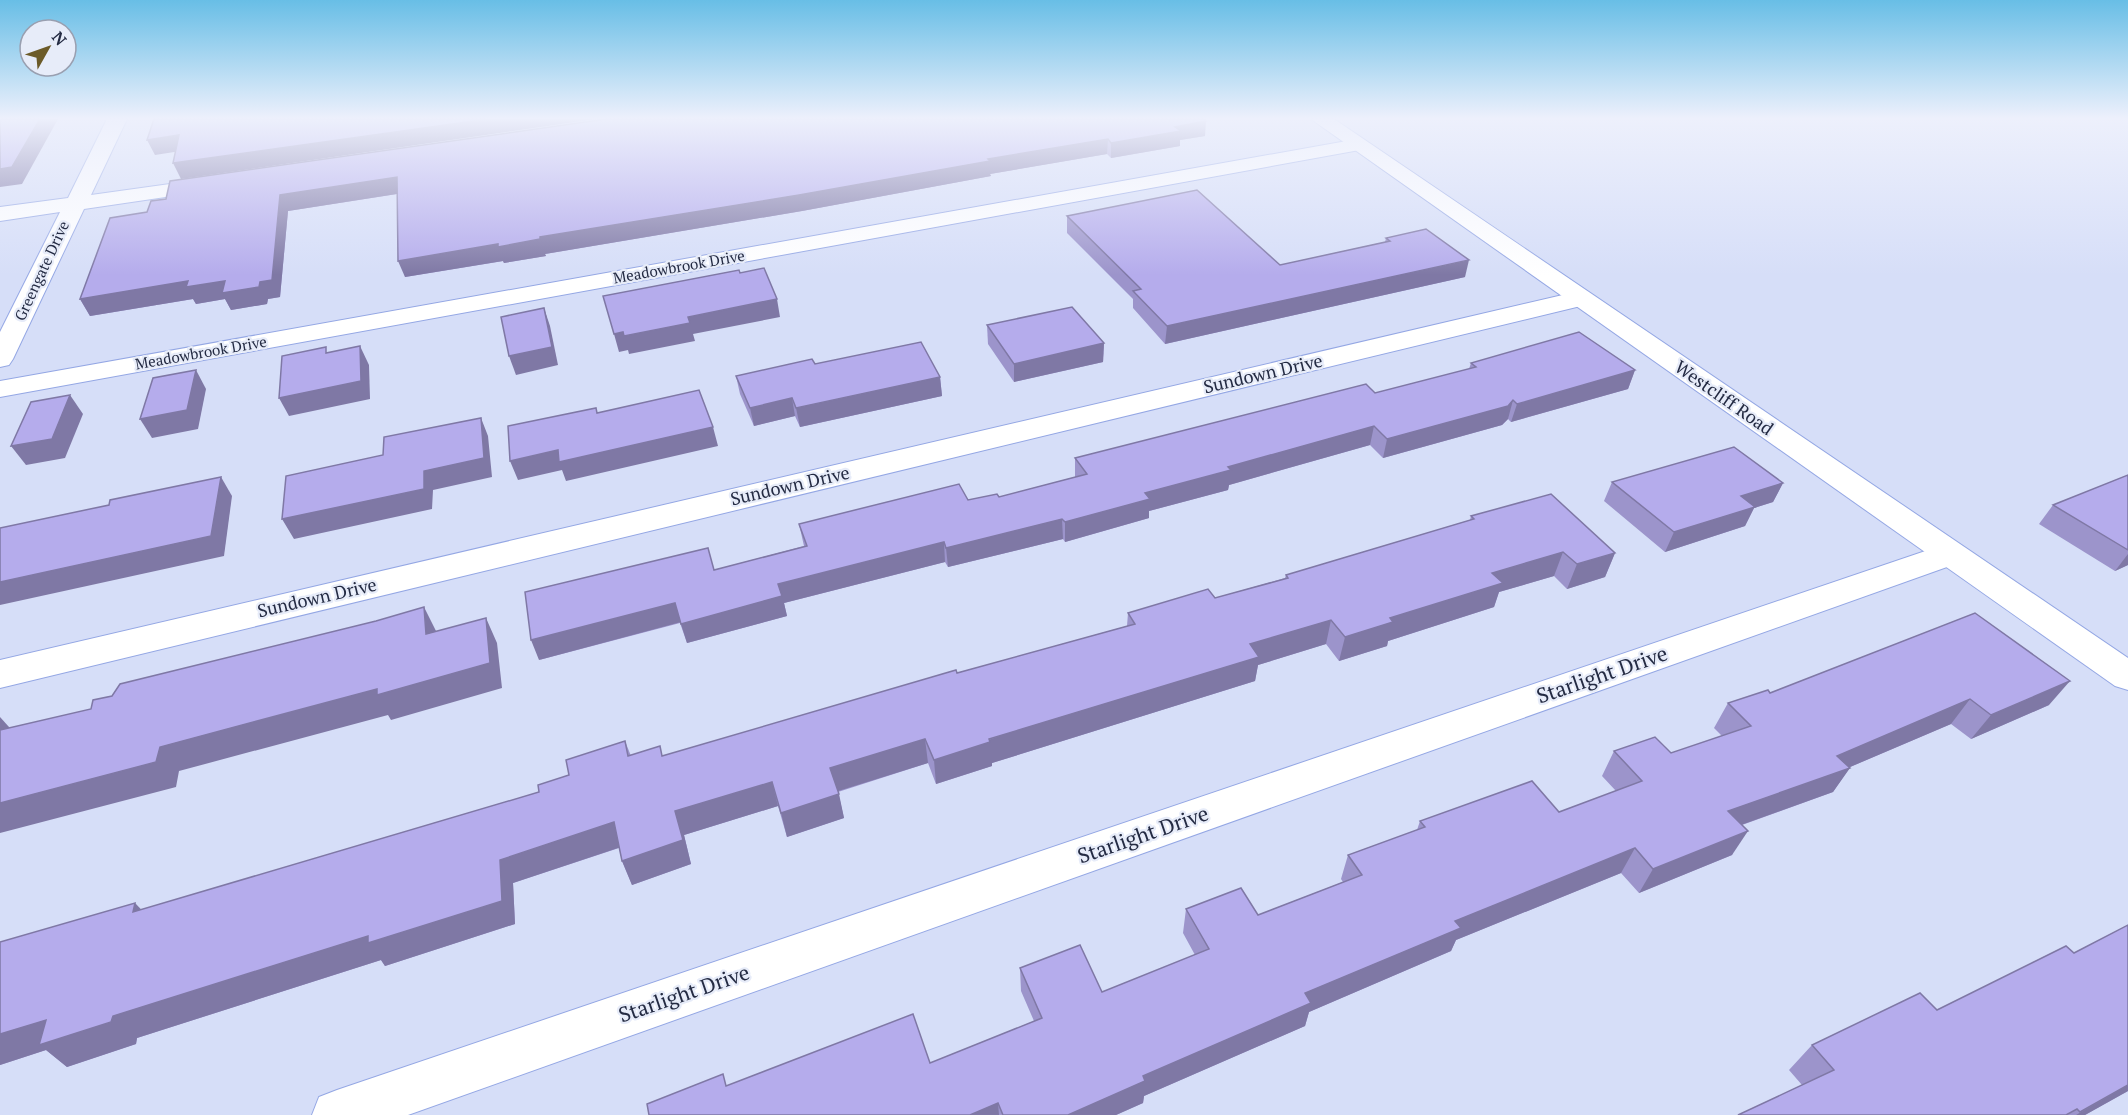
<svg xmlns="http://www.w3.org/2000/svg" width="2128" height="1115" font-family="'PT Serif',serif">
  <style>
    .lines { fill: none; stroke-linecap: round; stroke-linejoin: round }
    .minor-casing { stroke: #94a7e4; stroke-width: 2 }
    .tertiary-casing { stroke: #94a7e4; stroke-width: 2 }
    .minor { fill: #fff; fill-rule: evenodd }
    .tertiary { fill: #fff; fill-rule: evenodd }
    .wall { fill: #9c94cb }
    .shaded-wall { fill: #7f78a5 }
    .building { fill: #b5acec; stroke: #7f78a5; stroke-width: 1.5 }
    .labels { text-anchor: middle; stroke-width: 4.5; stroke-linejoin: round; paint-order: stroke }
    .far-street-label { font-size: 15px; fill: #242b43; stroke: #e7ecf9 }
    .street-label { font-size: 18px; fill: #242b43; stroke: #e7ecf9 }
    .near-street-label { font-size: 21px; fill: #242b43; stroke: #e7ecf9 }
  </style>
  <rect width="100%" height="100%" fill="#d6def8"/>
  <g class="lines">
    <defs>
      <g id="minor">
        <polygon points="107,119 127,119 91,195 213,178 221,179 224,184 221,189 213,190 84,209 13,359 9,365 0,367 0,332 60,212 0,221 0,207 68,198"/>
        <polygon points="1358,139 1365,141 1368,145 1365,149 0,397 0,381"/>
        <polygon points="1580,291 1589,294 1593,299 1589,304 0,688 0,660"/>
        <polygon points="1949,543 1961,546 1965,554 1961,562 408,1115 312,1115 319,1097 337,1090"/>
      </g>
      <polygon id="tertiary" points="1311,119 1334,119 2128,658 2128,690 2115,686"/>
    </defs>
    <!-- minor casing -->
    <use href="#minor" class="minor-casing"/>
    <!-- tertiary casing -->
    <use href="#tertiary" class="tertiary-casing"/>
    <!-- minor -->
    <use href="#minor" class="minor"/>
    <!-- tertiary -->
    <use href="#tertiary" class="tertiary"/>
  </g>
  <!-- wall -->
  <g class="wall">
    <polygon points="606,119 1205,136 1180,140 1180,146 1111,158 1107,154 990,174 991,176 802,211 545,254 546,256 504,263 503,261 405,277 397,194 288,211 280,297 268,299 267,304 231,310 225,299 196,304 193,299 90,316 80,299 147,212"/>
    <polygon points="1067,216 1280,265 1385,242 1386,238 1465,277 1165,344 1133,308 1133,299 1067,233"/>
    <polygon points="987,325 1104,343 1103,362 1014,382 988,344"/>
    <polygon points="1471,363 1635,370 1628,389 1511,422 1508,419 1502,425 1383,458 1370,445 1229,485 1228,490 1149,511 1149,518 1065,542 1063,539 948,567 945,562 784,603 787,616 687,643 680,623 539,660 714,570 804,546 799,524 968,500 999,497 1075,477 1075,458 1375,393 1469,369"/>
    <polygon points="815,364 940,377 942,396 800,427 795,416 754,426 740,394 736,376"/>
    <polygon points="2128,475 2128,565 2115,571 2039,524 2053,505"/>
    <polygon points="1612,482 1783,483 1773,502 1754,508 1745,526 1665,552 1604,501"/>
    <polygon points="1471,516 1615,553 1605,577 1567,589 1554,576 1499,592 1494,607 1388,641 1387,646 1339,661 1326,644 1258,665 1255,681 992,763 992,766 936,784 928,763 838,792 844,818 787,837 778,806 684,835 691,864 632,885 622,861 619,848 513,883 515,924 385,966 381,960 137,1038 136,1044 67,1067 46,1050 0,1065 0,942 141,910 539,792 569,775 625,741 631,756 663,756 957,673 1127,626 1128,613 1215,598 1285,578 1286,575 1470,520"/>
    <polygon points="1975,613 2049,705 1971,739 1951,724 1850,767 1833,792 1742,825 1732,855 1639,893 1621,873 1456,940 1451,951 1309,1012 1305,1026 1144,1096 1143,1103 1116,1115 649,1115 728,1086 930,1063 1034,1021 1021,991 1020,968 1102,992 1195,955 1183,933 1186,909 1258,915 1343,882 1341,879 1348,855 1417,830 1420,821 1559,812 1616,791 1602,776 1614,751 1671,753 1722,736 1714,728 1728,703 1770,693"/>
    <polygon points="2128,925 2128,1091 2085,1115 1738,1115 1802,1085 1789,1070 1812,1045 1937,1010 2074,953"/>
  </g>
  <!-- shaded-wall -->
  <g class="shaded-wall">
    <polygon points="40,119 58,119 22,184 0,187 0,169"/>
    <polygon points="488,119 596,119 181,179 173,163"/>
    <polygon points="1206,121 1205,136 1180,140 1180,146 1111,158 1111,143 1175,127"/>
    <polygon points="179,135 187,150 155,155 147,140"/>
    <polygon points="1108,139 1107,154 990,174 991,176 802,211 545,254 546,256 504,263 503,261 405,277 398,261 540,237 988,159"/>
    <polygon points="397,177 403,193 288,211 280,297 268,299 267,304 231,310 225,299 196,304 193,299 90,316 80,299 280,195"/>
    <polygon points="1469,260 1465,277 1165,344 1167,326"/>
    <polygon points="777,299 780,317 693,334 695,341 629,354 628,350 619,352 614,334 688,317"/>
    <polygon points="544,308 550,326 558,365 516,375 509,356"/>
    <polygon points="1104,343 1103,362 1014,382 1014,364"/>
    <polygon points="360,346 369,365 370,399 289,416 279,398"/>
    <polygon points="196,370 206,389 198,429 152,438 140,419"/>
    <polygon points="1635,370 1628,389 1511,422 1517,404"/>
    <polygon points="940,377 942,396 800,427 796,408"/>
    <polygon points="70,395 83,414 65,458 26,465 11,446"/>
    <polygon points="792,398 795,416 754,426 750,408"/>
    <polygon points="1513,400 1508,419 1502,425 1383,458 1387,439"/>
    <polygon points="481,418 488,436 492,477 433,490 432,509 294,539 282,519 424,471"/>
    <polygon points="1374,426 1370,445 1229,485 1228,490 1149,511 1149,518 1065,542 1065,522 1145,493 1228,467"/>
    <polygon points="713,427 718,446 566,481 562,470 518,480 510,461 558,450"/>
    <polygon points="221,477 232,496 224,556 0,605 0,582"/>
    <polygon points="1783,483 1773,502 1754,508 1745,526 1665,552 1674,532 1741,496"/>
    <polygon points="1062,519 1063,539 948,567 946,548"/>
    <polygon points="944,542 945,562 784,603 787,616 687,643 681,624 778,584"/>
    <polygon points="1563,552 1554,576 1499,592 1494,607 1388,641 1387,646 1339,661 1345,637 1492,573"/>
    <polygon points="1615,553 1605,577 1567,589 1577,564"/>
    <polygon points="2128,554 2128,565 2115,571"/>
    <polygon points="675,603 681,622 539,660 531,640"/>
    <polygon points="424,607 436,631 439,659 426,634"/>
    <polygon points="486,618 497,643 502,688 391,720 388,715 179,771 176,787 0,833 0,803 160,747"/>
    <polygon points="1331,620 1326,644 1258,665 1255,681 992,763 992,766 936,784 934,760 1250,644"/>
    <polygon points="2070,681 2049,705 1971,739 1991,715"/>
    <polygon points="1970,699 1951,724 1843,770 1850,768 1833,792 1713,835 1728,811 1837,756"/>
    <polygon points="0,717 18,737 0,743"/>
    <polygon points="925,739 928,763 835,792 830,768"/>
    <polygon points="772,782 778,806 684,835 691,864 632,885 622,861 675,811"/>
    <polygon points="839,794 844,818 787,837 781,813"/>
    <polygon points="614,822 624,846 513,883 515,924 385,966 381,960 137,1038 136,1044 67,1067 46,1050 0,1065 0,1034 46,1020 113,1016 500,860"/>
    <polygon points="1748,831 1732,855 1639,893 1653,869"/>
    <polygon points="1635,848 1621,873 1456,940 1451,951 1309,1012 1305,1026 1144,1096 1143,1103 1116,1115 1068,1115 1305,993 1455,921"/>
    <polygon points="135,903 157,926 133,912"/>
    <polygon points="2128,1085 2128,1091 2085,1115 2076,1115"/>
    <polygon points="998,1103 999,1115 970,1115"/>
  </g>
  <!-- building -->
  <g class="building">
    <polygon points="0,119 40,119 12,167 0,169"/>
    <polygon points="154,119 488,119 173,163 179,135 147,140"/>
    <polygon points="606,119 1204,119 1206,121 1175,127 1181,131 1111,143 1108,139 988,159 990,161 799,195 540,237 540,239 498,247 498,244 398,261 397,177 280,195 272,280 260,282 259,287 222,293 225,281 186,287 188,281 80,299 110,218 147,212 151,201 166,199 170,181"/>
    <polygon points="1197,190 1280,265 1390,241 1386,238 1426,229 1469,260 1167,326 1133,291 1141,289 1067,216"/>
    <polygon points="764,268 777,299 688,317 690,323 624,336 623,332 614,334 603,296 739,270 740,273"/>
    <polygon points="1072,307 1104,343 1014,364 987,325"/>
    <polygon points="544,308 552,347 509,356 501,317"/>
    <polygon points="1579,332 1635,370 1517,404 1513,400 1508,406 1387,439 1374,426 1228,467 1231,470 1145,493 1150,499 1065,522 1062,519 946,548 944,542 778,584 782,596 681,624 675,603 531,640 525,592 708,548 714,570 807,546 799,524 959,484 968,500 997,494 999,497 1087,474 1075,458 1366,384 1375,393 1476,367 1471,363"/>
    <polygon points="921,342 940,377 796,408 792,398 750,408 736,376 812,359 815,364"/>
    <polygon points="360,346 361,381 279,398 282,356 326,347 326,353"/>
    <polygon points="196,370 187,410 140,419 153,378"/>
    <polygon points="699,390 713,427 559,462 558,450 510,461 508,426 596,408 597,413"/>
    <polygon points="70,395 52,439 11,446 31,402"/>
    <polygon points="481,418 484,458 424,471 424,489 282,519 286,476 383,455 384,437"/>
    <polygon points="1734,447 1783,483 1741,496 1755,507 1674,532 1612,482"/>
    <polygon points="2128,475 2128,550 2053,505"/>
    <polygon points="221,477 211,536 0,582 0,528 109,505 110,500"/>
    <polygon points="1551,494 1615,553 1577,564 1563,552 1492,573 1503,583 1390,618 1393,622 1345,637 1331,620 1250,644 1259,657 989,739 990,742 934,760 925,739 830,768 839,794 781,813 772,782 675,811 683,840 622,861 614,822 500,860 502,901 368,943 368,936 113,1016 111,1022 39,1045 46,1020 0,1034 0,942 135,903 133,912 539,792 538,785 569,775 566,760 625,741 628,756 660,746 662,756 956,670 957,673 1135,624 1128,613 1208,589 1215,598 1288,578 1286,575 1474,519 1471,516"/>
    <polygon points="424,607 426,634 486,618 490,663 377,695 377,689 160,747 156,762 0,803 0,730 91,709 93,700 112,696 120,684 376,621"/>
    <polygon points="1975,613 2070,681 1991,715 1970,699 1837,756 1850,768 1728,811 1748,831 1653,869 1635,848 1455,921 1461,928 1305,993 1311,1003 1143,1076 1145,1081 1068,1115 1003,1115 998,1103 970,1115 649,1115 647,1104 723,1074 726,1086 913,1014 930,1063 1042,1018 1020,968 1080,945 1102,992 1209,949 1186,909 1241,888 1258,915 1362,875 1348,855 1425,827 1420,821 1532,781 1559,812 1642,781 1614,751 1655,737 1671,753 1751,726 1728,703 1768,690 1770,693"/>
    <polygon points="2128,925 2128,1085 2080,1112 2077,1109 2066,1115 1738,1115 1834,1070 1812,1045 1920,993 1937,1010 2066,946 2074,953"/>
  </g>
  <!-- sky -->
  <linearGradient id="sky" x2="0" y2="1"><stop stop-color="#68bee6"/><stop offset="0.43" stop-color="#edf0fc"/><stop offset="1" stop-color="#edf0fc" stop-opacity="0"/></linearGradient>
  <rect width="2128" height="275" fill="url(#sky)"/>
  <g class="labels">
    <!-- far-street labels -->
    <g class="far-street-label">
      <text transform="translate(679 267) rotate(-10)" y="5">Meadowbrook Drive</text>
      <text transform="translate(42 271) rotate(-65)" y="5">Greengate Drive</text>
      <text transform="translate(201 353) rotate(-10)" y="5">Meadowbrook Drive</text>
    </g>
    <!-- street labels -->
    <g class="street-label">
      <text transform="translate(1263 374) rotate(-13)" y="6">Sundown Drive</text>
      <text transform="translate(1724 398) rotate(35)" y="6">Westcliff Road</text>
      <text transform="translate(790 486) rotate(-13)" y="6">Sundown Drive</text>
      <text transform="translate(317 598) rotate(-13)" y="6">Sundown Drive</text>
    </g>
    <!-- near-street labels -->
    <g class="near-street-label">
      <text transform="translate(1602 675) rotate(-19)" y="7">Starlight Drive</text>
      <text transform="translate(1143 835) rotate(-19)" y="7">Starlight Drive</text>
      <text transform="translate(684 994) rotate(-19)" y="7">Starlight Drive</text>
    </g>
  </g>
  <!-- north arrow -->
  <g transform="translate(48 48) rotate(50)"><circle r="28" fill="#e7ecf9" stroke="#999fb0" stroke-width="1.5"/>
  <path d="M0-4.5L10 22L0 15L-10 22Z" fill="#6c5b29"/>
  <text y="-9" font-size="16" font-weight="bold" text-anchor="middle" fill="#242b43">N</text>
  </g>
</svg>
